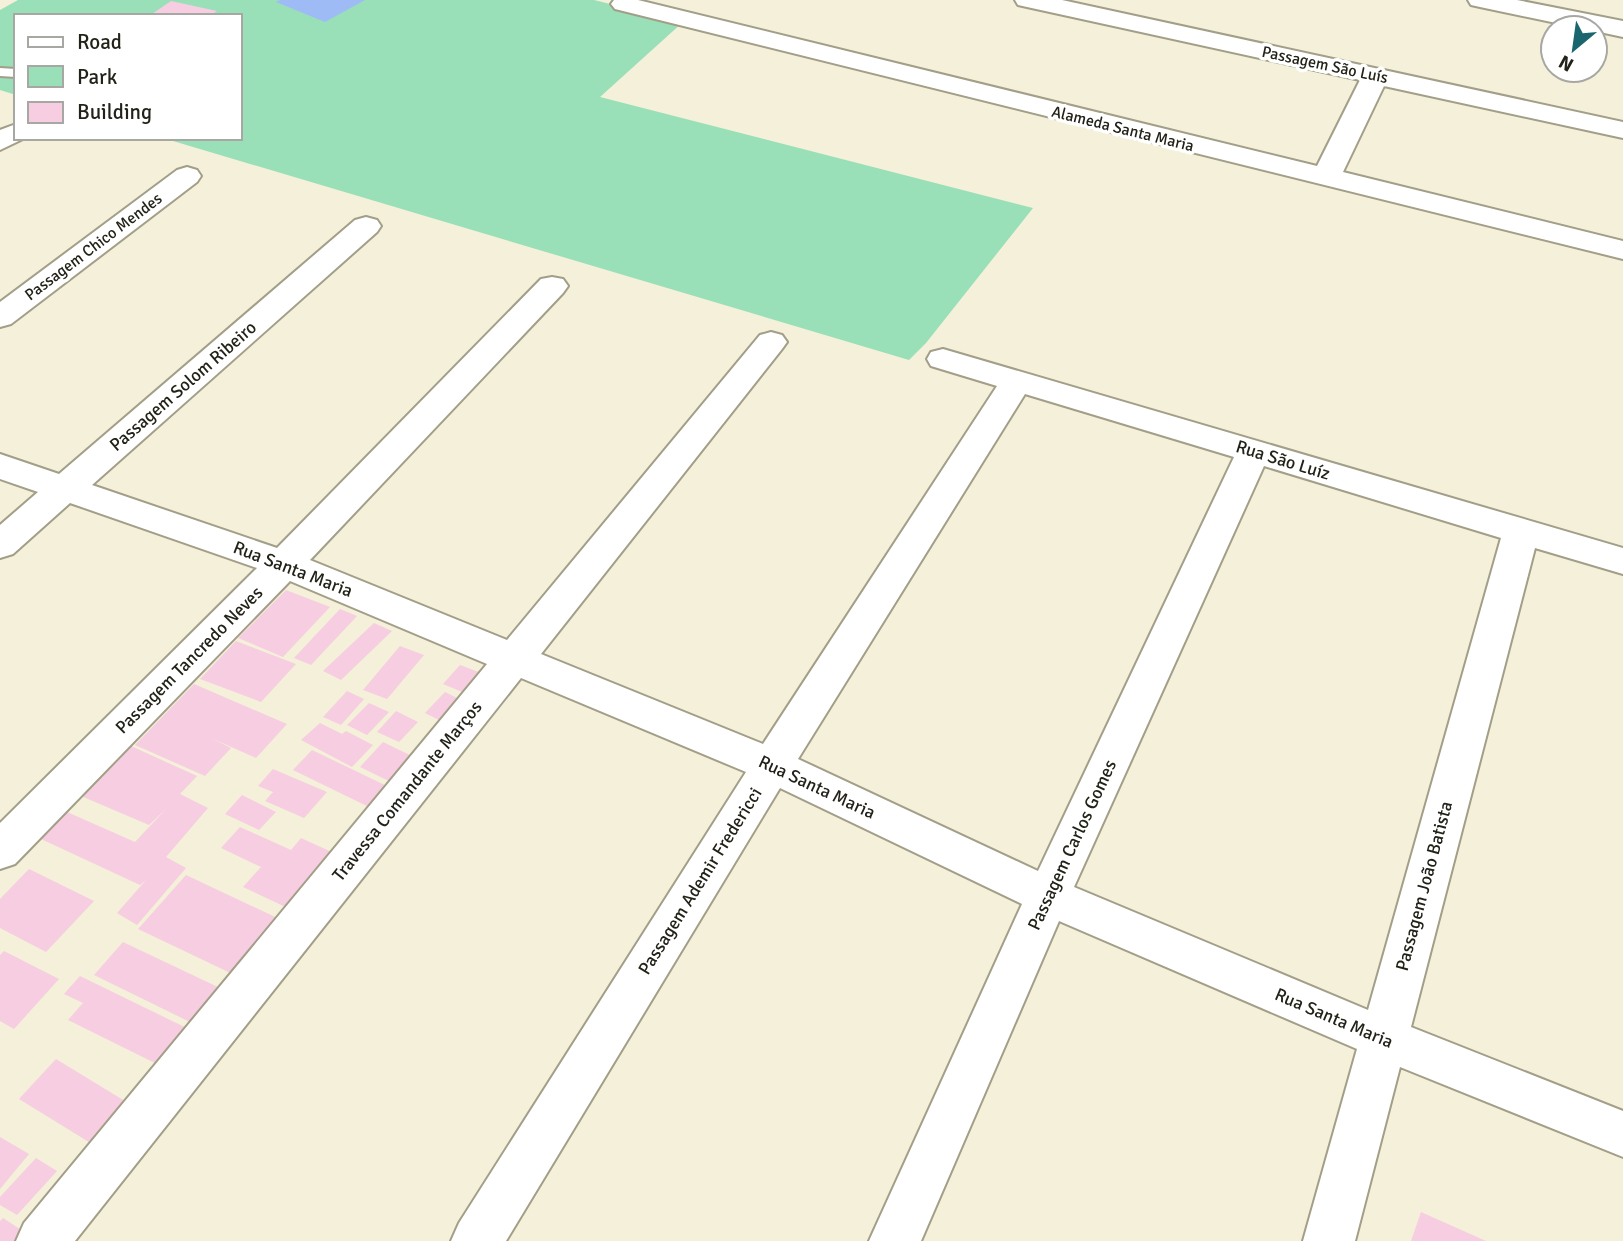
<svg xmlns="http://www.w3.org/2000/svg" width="1623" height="1241" font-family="Signika,sans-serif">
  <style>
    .green { fill: #99dfb8 }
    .water { fill: #9ebbf6 }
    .building { fill: #f7cde1 }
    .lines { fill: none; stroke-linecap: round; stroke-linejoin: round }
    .lane-casing { stroke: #a29e88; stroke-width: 4 }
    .street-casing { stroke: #a29e88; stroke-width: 4 }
    .lane { fill: #fff; fill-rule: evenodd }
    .street { fill: #fff; fill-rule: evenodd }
    .labels { text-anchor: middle; stroke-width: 7; stroke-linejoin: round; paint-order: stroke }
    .far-street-label { font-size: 16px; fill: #232219; stroke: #fff }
    .street-label { font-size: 18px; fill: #232219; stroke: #fff }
  </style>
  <rect width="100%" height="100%" fill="#f4f0d9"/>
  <!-- green -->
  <polygon class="green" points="18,0 594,0 683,22 600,97 1033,208 926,343 909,360 163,138 240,138 240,16 16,16 16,95 0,90 0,10"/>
  <!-- water -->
  <polygon class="water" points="280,0 365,0 325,22 276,2"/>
  <!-- building -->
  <g class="building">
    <polygon points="171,1 217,11 210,16 149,16"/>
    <polygon points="286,590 330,607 283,657 238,638"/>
    <polygon points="340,609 357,616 311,665 294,658"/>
    <polygon points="374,623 392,631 341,680 323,671"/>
    <polygon points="236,641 296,664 261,702 200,679"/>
    <polygon points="400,646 424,655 387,699 363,690"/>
    <polygon points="460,665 484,674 467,694 443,684"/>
    <polygon points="194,684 287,724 256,758 211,738 231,748 205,776 135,745"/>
    <polygon points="347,691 364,699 341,725 323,717"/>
    <polygon points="445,692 467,703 447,724 425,713"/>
    <polygon points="369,703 389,712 367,735 347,725"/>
    <polygon points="396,711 418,722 399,742 377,732"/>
    <polygon points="320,723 342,734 346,731 373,745 352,767 301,740"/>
    <polygon points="383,742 420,760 397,785 360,767"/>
    <polygon points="131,746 197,776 180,794 208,808 166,857 186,868 137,925 117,913 146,880 140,885 41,839 67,812 135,842 166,809 149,825 81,796"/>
    <polygon points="312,750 391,788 373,809 293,770"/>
    <polygon points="273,769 327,792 304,818 265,801 273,792 258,786"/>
    <polygon points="242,795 276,812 259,830 225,814"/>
    <polygon points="240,827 291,850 301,838 336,854 290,909 243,887 261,867 221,848"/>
    <polygon points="29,869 94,901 46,952 0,928 0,899"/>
    <polygon points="186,875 288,923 243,979 138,929"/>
    <polygon points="123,942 222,989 194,1024 94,975"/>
    <polygon points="4,951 59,979 14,1029 0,1021 0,955"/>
    <polygon points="80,976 201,1035 171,1071 68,1020 83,1003 64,994"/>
    <polygon points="56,1059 133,1106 97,1147 19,1099"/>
    <polygon points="0,1137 29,1154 0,1189"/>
    <polygon points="36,1158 57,1171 17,1215 0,1205 0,1197"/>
    <polygon points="1421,1212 1486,1241 1411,1241"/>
    <polygon points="3,1218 38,1241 0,1241 0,1221"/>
  </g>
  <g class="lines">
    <defs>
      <polygon id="lane" points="0,68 16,69 16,77 0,76"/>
      <g id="street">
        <polygon points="614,0 638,0 1317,166 1360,80 1027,7 1018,5 1015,0 1062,0 1623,122 1623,138 1384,86 1343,172 1623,241 1623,259 615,9 611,4"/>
        <polygon points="1468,0 1517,0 1623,21 1623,37 1595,31 1595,28 1580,28 1480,7 1471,5"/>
        <polygon points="16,124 16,138 25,138 0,150 0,130"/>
        <polygon points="187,167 197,170 201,176 197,182 11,324 0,327 0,302 177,170"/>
        <path d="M366,217L377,220L381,226L377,232L92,485L277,548L541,279L552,277L563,279L568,286L563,293L310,560L507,640L760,335L771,332L782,335L787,342L782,349L541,654L763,744L997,386L931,366L927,359L931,352L943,349L1623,548V574L1535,548L1411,1027L1623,1111V1157L1400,1067L1355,1241H1303L1357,1049L1059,921L921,1241H869L1022,904L780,788L506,1241H451L459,1223L746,772L521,678L75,1241H16L24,1223L487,664L290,581L15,864L0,869V823L257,568L70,503L13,554L0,558V525L38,492L0,479V454L59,474L355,220ZM1025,394L1234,457L1038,871L798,759ZM1264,466L1501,538L1368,1010L1074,887Z"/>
      </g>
    </defs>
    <!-- lane casing -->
    <use href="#lane" class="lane-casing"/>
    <!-- street casing -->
    <use href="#street" class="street-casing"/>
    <!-- lane -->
    <use href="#lane" class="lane"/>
    <!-- street -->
    <use href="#street" class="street"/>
  </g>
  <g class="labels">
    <!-- far-street labels -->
    <g class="far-street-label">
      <text transform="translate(1325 64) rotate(12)" y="6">Passagem São Luís</text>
      <text transform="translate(1123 128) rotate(14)" y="6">Alameda Santa Maria</text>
      <text transform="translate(93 246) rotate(-37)" y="6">Passagem Chico Mendes</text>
    </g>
    <!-- street labels -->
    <g class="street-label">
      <text transform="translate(183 386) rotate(-41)" y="6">Passagem Solom Ribeiro</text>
      <text transform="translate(1283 460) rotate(17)" y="6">Rua São Luíz</text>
      <text transform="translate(293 569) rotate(21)" y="6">Rua Santa Maria</text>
      <text transform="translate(189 660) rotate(-45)" y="6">Passagem Tancredo Neves</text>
      <text transform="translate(817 787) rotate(25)" y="6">Rua Santa Maria</text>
      <text transform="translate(407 791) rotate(-51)" y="6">Travessa Comandante Marços</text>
      <text transform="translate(1072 845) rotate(-65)" y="6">Passagem Carlos Gomes</text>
      <text transform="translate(700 881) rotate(-58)" y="6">Passagem Ademir Fredericci</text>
      <text transform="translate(1424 886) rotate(-75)" y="6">Passagem João Batista</text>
      <text transform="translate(1334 1018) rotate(23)" y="6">Rua Santa Maria</text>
    </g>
  </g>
  <!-- legend -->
  <rect x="14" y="14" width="228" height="126" fill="#ffffff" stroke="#a7a7a3" stroke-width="2"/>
  <rect x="28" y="37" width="35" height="10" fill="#ffffff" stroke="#a7a7a3" stroke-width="2"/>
  <text x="77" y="49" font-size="21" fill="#232219">Road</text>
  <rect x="28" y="66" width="35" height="21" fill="#99dfb8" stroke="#a7a7a3" stroke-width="2"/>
  <text x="77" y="84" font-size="21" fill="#232219">Park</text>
  <rect x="28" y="102" width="35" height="21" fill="#f7cde1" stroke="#a7a7a3" stroke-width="2"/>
  <text x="77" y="119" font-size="21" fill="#232219">Building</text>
  <!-- north arrow -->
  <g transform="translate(1574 49) rotate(209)"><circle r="33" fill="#ffffff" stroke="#a7a7a3" stroke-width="2"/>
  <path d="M0-5L12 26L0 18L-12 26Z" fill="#1a666f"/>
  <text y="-10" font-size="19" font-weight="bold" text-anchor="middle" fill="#232219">N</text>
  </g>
</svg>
